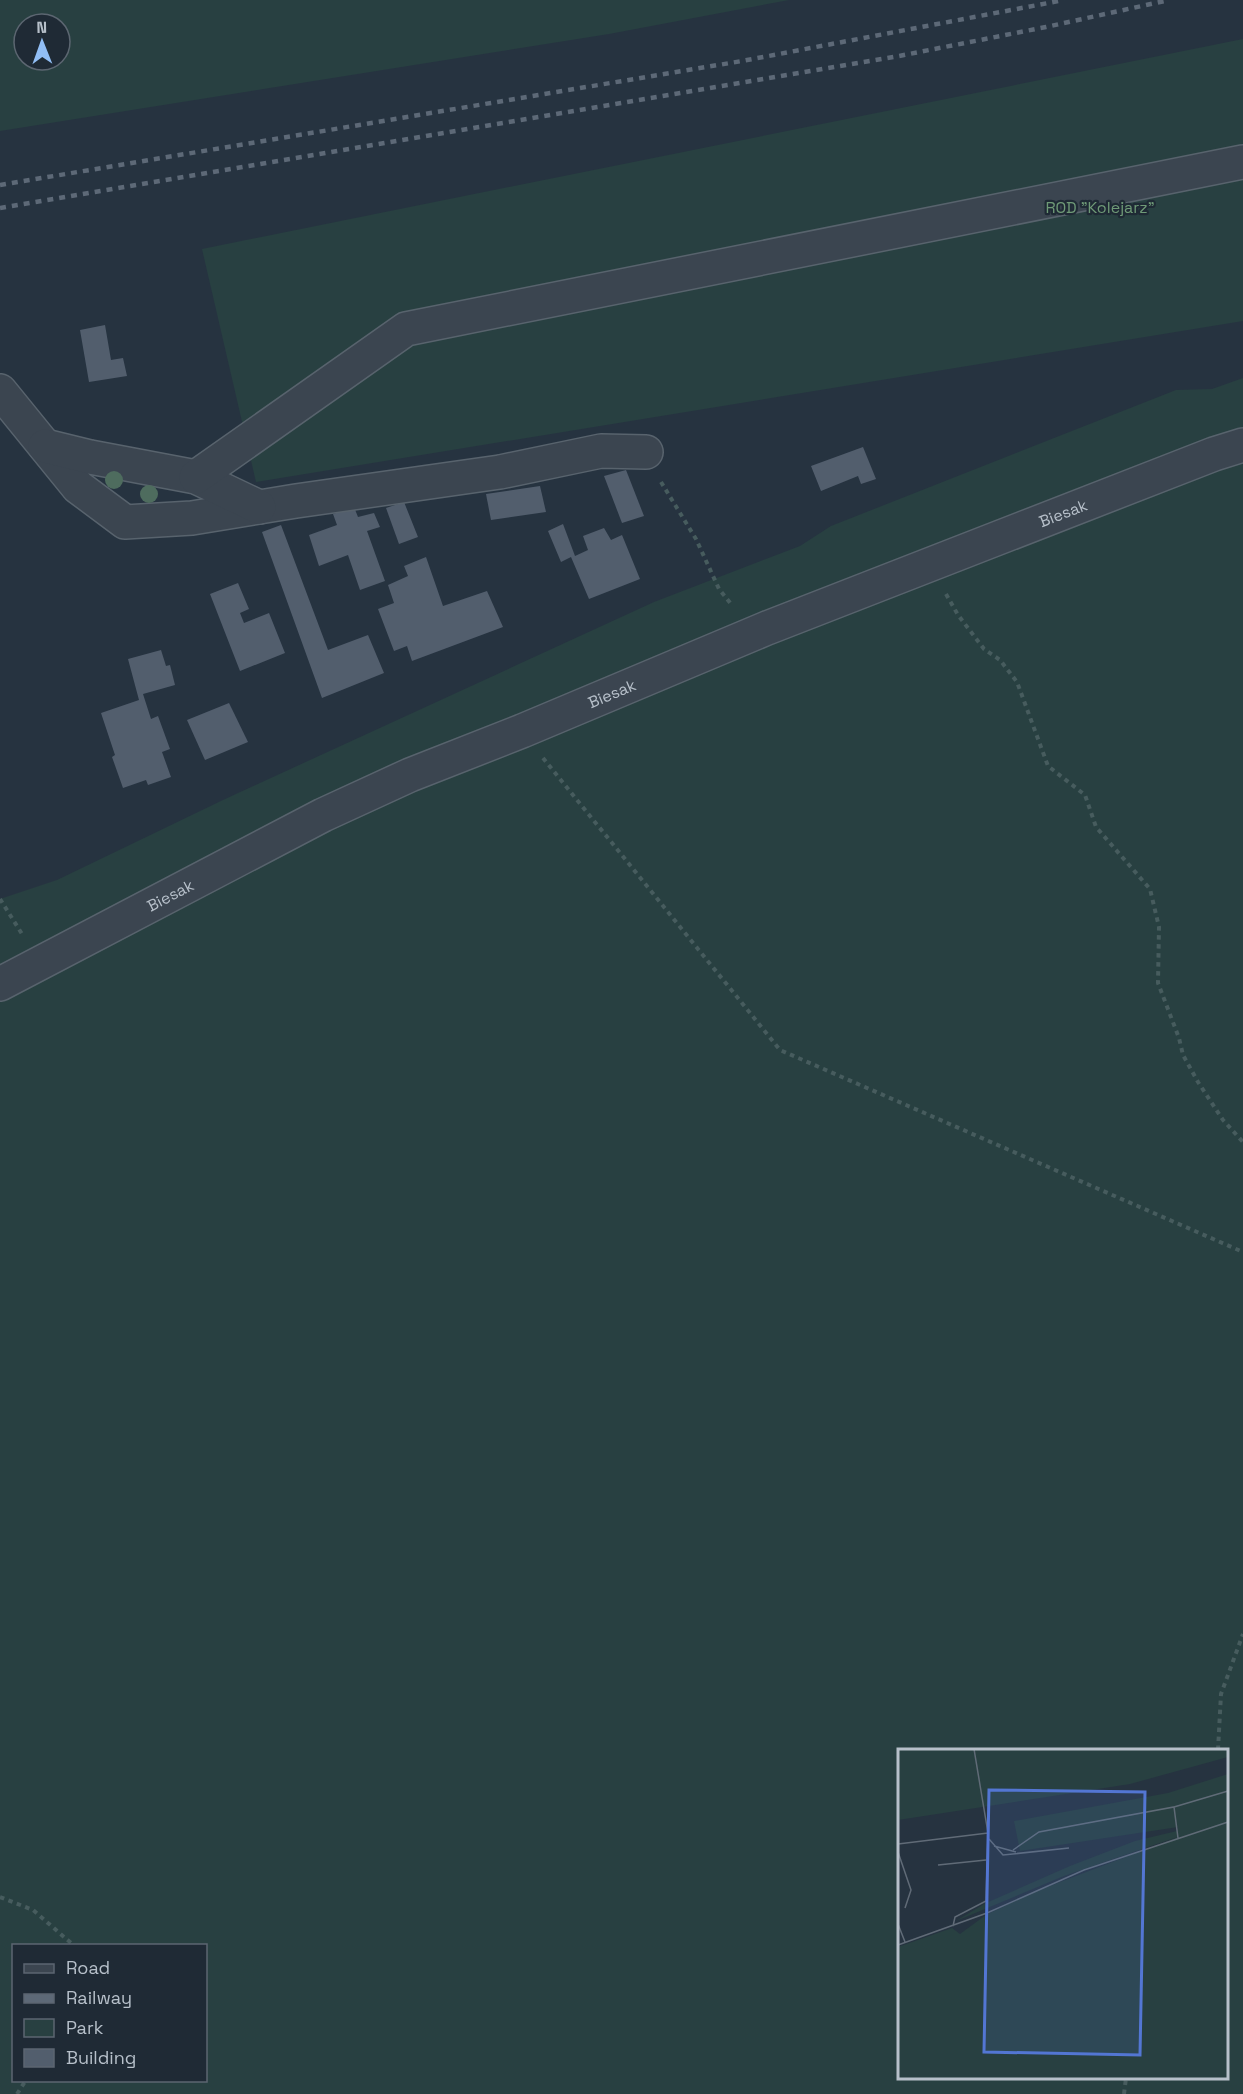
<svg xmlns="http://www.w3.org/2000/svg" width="1243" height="2094" font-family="'Space Grotesk',sans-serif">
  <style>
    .green { fill: #284041; fill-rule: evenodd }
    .building { fill: #525e6d }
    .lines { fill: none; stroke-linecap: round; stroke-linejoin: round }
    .minor-casing { stroke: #58636d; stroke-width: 36 }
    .path { stroke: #475c5e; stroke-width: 4; stroke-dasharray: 4.5 4.5; stroke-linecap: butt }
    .minor { stroke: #3b4550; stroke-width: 33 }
    .rail { stroke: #5d6977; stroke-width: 4.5; stroke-dasharray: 6 6; stroke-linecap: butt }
    .tree { fill: #4e6c5e }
    .labels { text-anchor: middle; stroke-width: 4.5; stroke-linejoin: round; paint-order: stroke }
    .park-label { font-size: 16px; fill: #6f9a77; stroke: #1f2a35 }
    .street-label { font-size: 16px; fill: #b7c0ca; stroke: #1f2a35 }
    .inset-road { fill: none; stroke: #606b77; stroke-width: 1.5 }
    .view { fill: #5376d3; fill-opacity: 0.15; stroke: #5376d3; stroke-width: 3 }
    .inset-edge { fill: none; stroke: #b7c0ca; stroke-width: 3 }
  </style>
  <rect width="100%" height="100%" fill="#263340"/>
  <!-- green -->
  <g class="green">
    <path d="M0,0H789L609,34L0,131ZM24,24H60V60H24Z"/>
    <polygon points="1243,39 1243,321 256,482 202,249"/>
    <polygon points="1243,378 1243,432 320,800 0,964 0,899 57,880 223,800 654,602 800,546 831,526 1176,390 1212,389"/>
    <path d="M1243,457V2094H0V997L336,824L530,741L868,602ZM900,1750H1226V2078H900ZM14,1946H206V2080H14Z"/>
  </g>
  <!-- building -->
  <g class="building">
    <polygon points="105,325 111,360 123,358 127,376 89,382 80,330"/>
    <polygon points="863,447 876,479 861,484 858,476 821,491 811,466"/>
    <polygon points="626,470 644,516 622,523 604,476"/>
    <polygon points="540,486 546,512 491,520 486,494"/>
    <polygon points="404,502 418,537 399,544 386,508"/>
    <polygon points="354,507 358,517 374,513 380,527 367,531 385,581 360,590 348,555 319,566 309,535 337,525 333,514"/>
    <polygon points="563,524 575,556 588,550 583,536 604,528 611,540 622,535 640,579 589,599 571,557 561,562 548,531"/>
    <polygon points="281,525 328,650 368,635 384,673 322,698 262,532"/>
    <polygon points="426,557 443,606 487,591 503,627 412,661 407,646 394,651 378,609 394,603 388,585 408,576 404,566"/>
    <polygon points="238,583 249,609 240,613 244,623 269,613 285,653 240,671 210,594"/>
    <polygon points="161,650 166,666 170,665 175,685 143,694 151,719 158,716 170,749 162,752 171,777 148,785 146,780 123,788 112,757 115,755 101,713 139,700 128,659"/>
    <polygon points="229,703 248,742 205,760 187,720"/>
  </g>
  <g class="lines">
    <defs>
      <g id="minor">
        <polyline points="0,391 78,487 125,522 192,518 296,501 500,472 601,451 646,452"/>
        <polyline points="45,446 90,457 196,477 259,507"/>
        <polyline points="196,477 406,329 1243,162"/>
        <path id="s1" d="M0,984L323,815L410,775L522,731L767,628L1214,454L1243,445"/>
      </g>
    </defs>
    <!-- minor casing -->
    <use href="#minor" class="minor-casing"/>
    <!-- path -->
    <g class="path">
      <polyline points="661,482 696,539 719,589 732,605"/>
      <polyline points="946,594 958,615 984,649 1000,660 1017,682 1048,766 1085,795 1096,827 1150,889 1159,927 1158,983 1179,1038 1183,1055 1198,1082 1223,1120 1243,1142"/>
      <polyline points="543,758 780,1050 1243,1252"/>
      <polyline points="0,899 22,934"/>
      <polyline points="1218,1750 1221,1694 1243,1634"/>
      <polyline points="0,1897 33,1910 71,1943 71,1946"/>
      <polyline points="17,2094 26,2080"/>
      <polyline points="1124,2094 1126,2078"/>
    </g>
    <!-- minor -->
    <use href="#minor" class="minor"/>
    <!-- rail -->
    <g class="rail">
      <polyline points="0,185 742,61 1064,0"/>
      <polyline points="0,208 899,56 1046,27 1169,0"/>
    </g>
  </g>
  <!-- trees -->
  <g class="tree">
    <circle cx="114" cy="480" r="9"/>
    <circle cx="149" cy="494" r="9"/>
  </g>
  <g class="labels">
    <!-- park labels -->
    <g class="park-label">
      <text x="1100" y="213">ROD "Kolejarz"</text>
    </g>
    <!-- street labels -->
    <g class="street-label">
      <text dy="6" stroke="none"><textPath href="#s1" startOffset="1164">Biesak</textPath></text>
      <text dy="6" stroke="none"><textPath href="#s1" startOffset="678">Biesak</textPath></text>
      <text dy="6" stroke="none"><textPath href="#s1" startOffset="192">Biesak</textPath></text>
    </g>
  </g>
  <!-- overview -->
  <g transform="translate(898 1749)">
    <rect width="330" height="330" fill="#263340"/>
    <path d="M0,0H330V8L232,35L0,71ZM330,25V330H0V198L54,179L62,185L88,166L131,145L285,86L166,127L58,172L88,154L172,117L237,92L279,82L280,78L122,102L116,72L270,44Z" fill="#284041"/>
    <path class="inset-road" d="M276,58L330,42M91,90L105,106L171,99M0,95L90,84M96,97L118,103M115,101L141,83L276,58L280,89M0,103L13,141L7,159M40,116L88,111M0,175L7,193M55,177L57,168L88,152L90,84L76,0M0,196L89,164L186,121L330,73"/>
    <path class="view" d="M91,41L247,43L242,306L86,303Z"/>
    <rect width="330" height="330" class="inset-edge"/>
  </g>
  <!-- legend -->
  <rect x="12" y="1944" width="195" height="138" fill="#1f2a35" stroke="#5c6671" stroke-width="1.5"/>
  <rect x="24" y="1964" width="30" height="9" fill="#3b4550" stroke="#5c6671" stroke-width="1.5"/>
  <text x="66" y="1974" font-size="18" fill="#b7c0ca">Road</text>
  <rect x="24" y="1994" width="30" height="9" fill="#5d6977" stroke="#5c6671" stroke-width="1.5"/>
  <text x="66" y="2004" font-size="18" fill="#b7c0ca">Railway</text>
  <rect x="24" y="2019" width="30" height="18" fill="#284041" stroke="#5c6671" stroke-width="1.5"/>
  <text x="66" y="2034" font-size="18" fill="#b7c0ca">Park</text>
  <rect x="24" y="2049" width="30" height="18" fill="#525e6d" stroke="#5c6671" stroke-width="1.5"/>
  <text x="66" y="2064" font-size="18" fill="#b7c0ca">Building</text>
  <!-- north arrow -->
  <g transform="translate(42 42) rotate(359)"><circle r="28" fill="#1f2a35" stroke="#5c6671" stroke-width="1.5"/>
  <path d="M0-4.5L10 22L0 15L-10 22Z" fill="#91bef5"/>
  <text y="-9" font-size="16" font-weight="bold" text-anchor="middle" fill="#b7c0ca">N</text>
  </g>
</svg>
